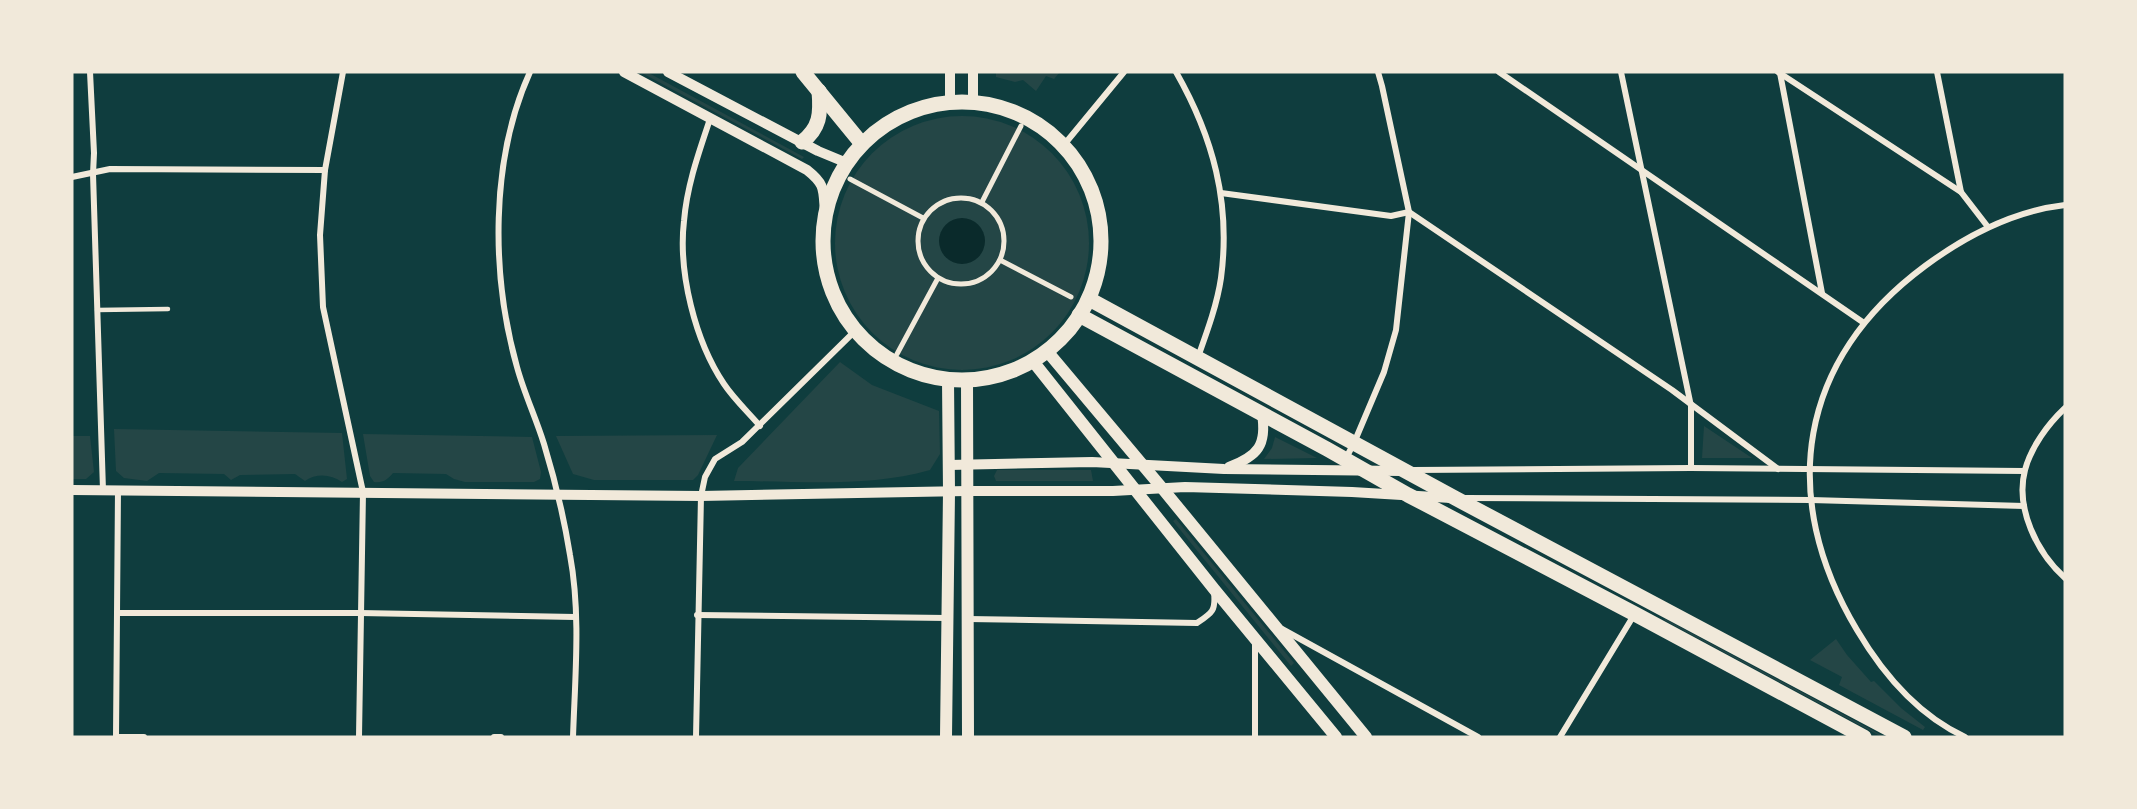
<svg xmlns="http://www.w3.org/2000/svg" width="2137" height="809" font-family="Rubik,sans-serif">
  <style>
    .green { fill: #244646 }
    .water { fill: #0a2a2b }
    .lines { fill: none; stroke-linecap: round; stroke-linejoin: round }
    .service { stroke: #f1e9da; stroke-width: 4.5 }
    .pedestrian { stroke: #f1e9da; stroke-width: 5 }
    .minor { stroke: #f1e9da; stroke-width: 6 }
    .tertiary { stroke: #f1e9da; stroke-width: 10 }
    .secondary { stroke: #f1e9da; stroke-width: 12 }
    .primary { stroke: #f1e9da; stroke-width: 15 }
  </style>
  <rect width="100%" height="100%" fill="#0f3d3e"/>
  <!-- green -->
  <g class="green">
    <polygon points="640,72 647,72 804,157 802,159"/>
    <polygon points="999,72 1060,72 1054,79 1046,76 1036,91 1023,80 1015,82 996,77 996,73"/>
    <circle cx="962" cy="243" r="127"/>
    <path d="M840,362L872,385L939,411L940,454L930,470C867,488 798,481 734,481L738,468Z"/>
    <polygon points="1704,426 1752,458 1702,458"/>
    <path d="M114,429L342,433L347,479L342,482C331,474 316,473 305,481L295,474L240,475L231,480L224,474L159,473L147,481L124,478L116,471Z"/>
    <path d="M363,434L532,437L541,472L540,479L534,482H465L454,479L446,474L393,473C387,480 383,483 374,482L370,476Z"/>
    <polygon points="717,435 698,475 693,480 594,480 573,474 556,436"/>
    <polygon points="72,436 90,436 94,472 86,479 72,479"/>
    <polygon points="1275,437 1317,458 1264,459 1272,448"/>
    <polygon points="997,470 1091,470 1093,481 996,481 994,476"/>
    <polygon points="1176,519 1294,663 1291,666 1173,521"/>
    <polygon points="1665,619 1885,737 1882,737 1664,620"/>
    <polygon points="1836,639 1847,655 1871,682 1874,681 1901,708 1925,727 1923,730 1839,685 1842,677 1810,660"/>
  </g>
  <!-- water -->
  <circle class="water" cx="962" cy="241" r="23"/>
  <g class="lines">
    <!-- service -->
    <polyline class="service" points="97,310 168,309"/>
    <!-- pedestrian -->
    <g class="pedestrian">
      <polyline points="850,179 923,218"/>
      <circle cx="961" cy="241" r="43"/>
      <polyline points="982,202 1021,126"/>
      <polyline points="1000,260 1071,297"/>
      <polyline points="897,354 938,278"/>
    </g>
    <!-- minor -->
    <g class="minor">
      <polyline points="90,72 94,153 93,174 103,490"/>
      <polyline points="343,72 325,170 320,235 323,307 363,492 359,737"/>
      <path d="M530,72C490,160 491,275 517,367C524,393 536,418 544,444C555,480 564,518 570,555C581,614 575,677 573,737"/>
      <path d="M1176,72C1213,137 1231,203 1221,278C1217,305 1207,332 1198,357"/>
      <polyline points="1499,72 1864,323"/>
      <polyline points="1621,72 1691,406 1691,468"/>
      <polyline points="1778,72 1961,192 1988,227"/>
      <polyline points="1937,72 1961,192"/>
      <polyline points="1780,73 1822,293"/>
      <path d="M710,119C699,152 687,185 684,221C678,272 695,341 724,384C734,399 748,412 760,426"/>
      <polyline points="1063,146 1124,72"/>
      <polyline points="72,177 110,169 325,170"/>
      <polyline points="1221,193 1391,216 1409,212 1672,390 1778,469"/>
      <path d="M2065,408C2048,424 2031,447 2025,470C2015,508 2037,553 2065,578"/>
      <polyline points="1346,458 1354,443 1384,372 1396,330 1409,212 1382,86 1378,72"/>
      <polyline points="1413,470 1691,468 2024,471"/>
      <polyline points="1465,498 1811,500 2024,506"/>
      <polyline points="117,613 360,613 575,617"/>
      <polyline points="697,615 947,618"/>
      <path d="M968,619L1197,623C1212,613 1216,611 1214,592"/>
      <polyline points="1282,629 1478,737"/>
      <polyline points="116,737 118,490"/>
      <polyline points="116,737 144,737"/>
      <polyline points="494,737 501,737"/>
      <polyline points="696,737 701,496 705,477 715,459 742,442 855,331"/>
      <polyline points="1255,737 1255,642"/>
      <polyline points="1560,737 1634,615"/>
      <path d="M1965,737C1918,715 1883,674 1857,630C1777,496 1798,360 1925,266C1967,235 2013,211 2065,205"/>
    </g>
    <!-- tertiary -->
    <g class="tertiary">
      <path d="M624,72L807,170C826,185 823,190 825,213"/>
      <polyline points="668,72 818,151 847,163"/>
      <polyline points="950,101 950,72"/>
      <polyline points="973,102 973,72"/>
      <polyline points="949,465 1092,462 1224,469 1401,471"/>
      <path d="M1229,467C1258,456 1267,445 1262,414"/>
      <polyline points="72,490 701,496 967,491 1113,491 1185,487 1352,492 1451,498"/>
    </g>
    <!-- secondary -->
    <g class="secondary">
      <polyline points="1047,351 1162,488 1366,737"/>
      <polyline points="1032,360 1214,589 1336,737"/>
      <polyline points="967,380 968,737"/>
      <polyline points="946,737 949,492 948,380"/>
    </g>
    <!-- primary -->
    <g class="primary">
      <polyline points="803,72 862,144"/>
      <circle cx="962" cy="241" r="139"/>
      <path d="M802,142C820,128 821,114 819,91"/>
      <polyline points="1089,299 1455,498 1904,737"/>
      <polyline points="1079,315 1327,449 1408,495 1635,614 1864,737"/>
    </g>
  </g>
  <!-- border -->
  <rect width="2137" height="809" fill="none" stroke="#f1e9da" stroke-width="147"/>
</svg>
